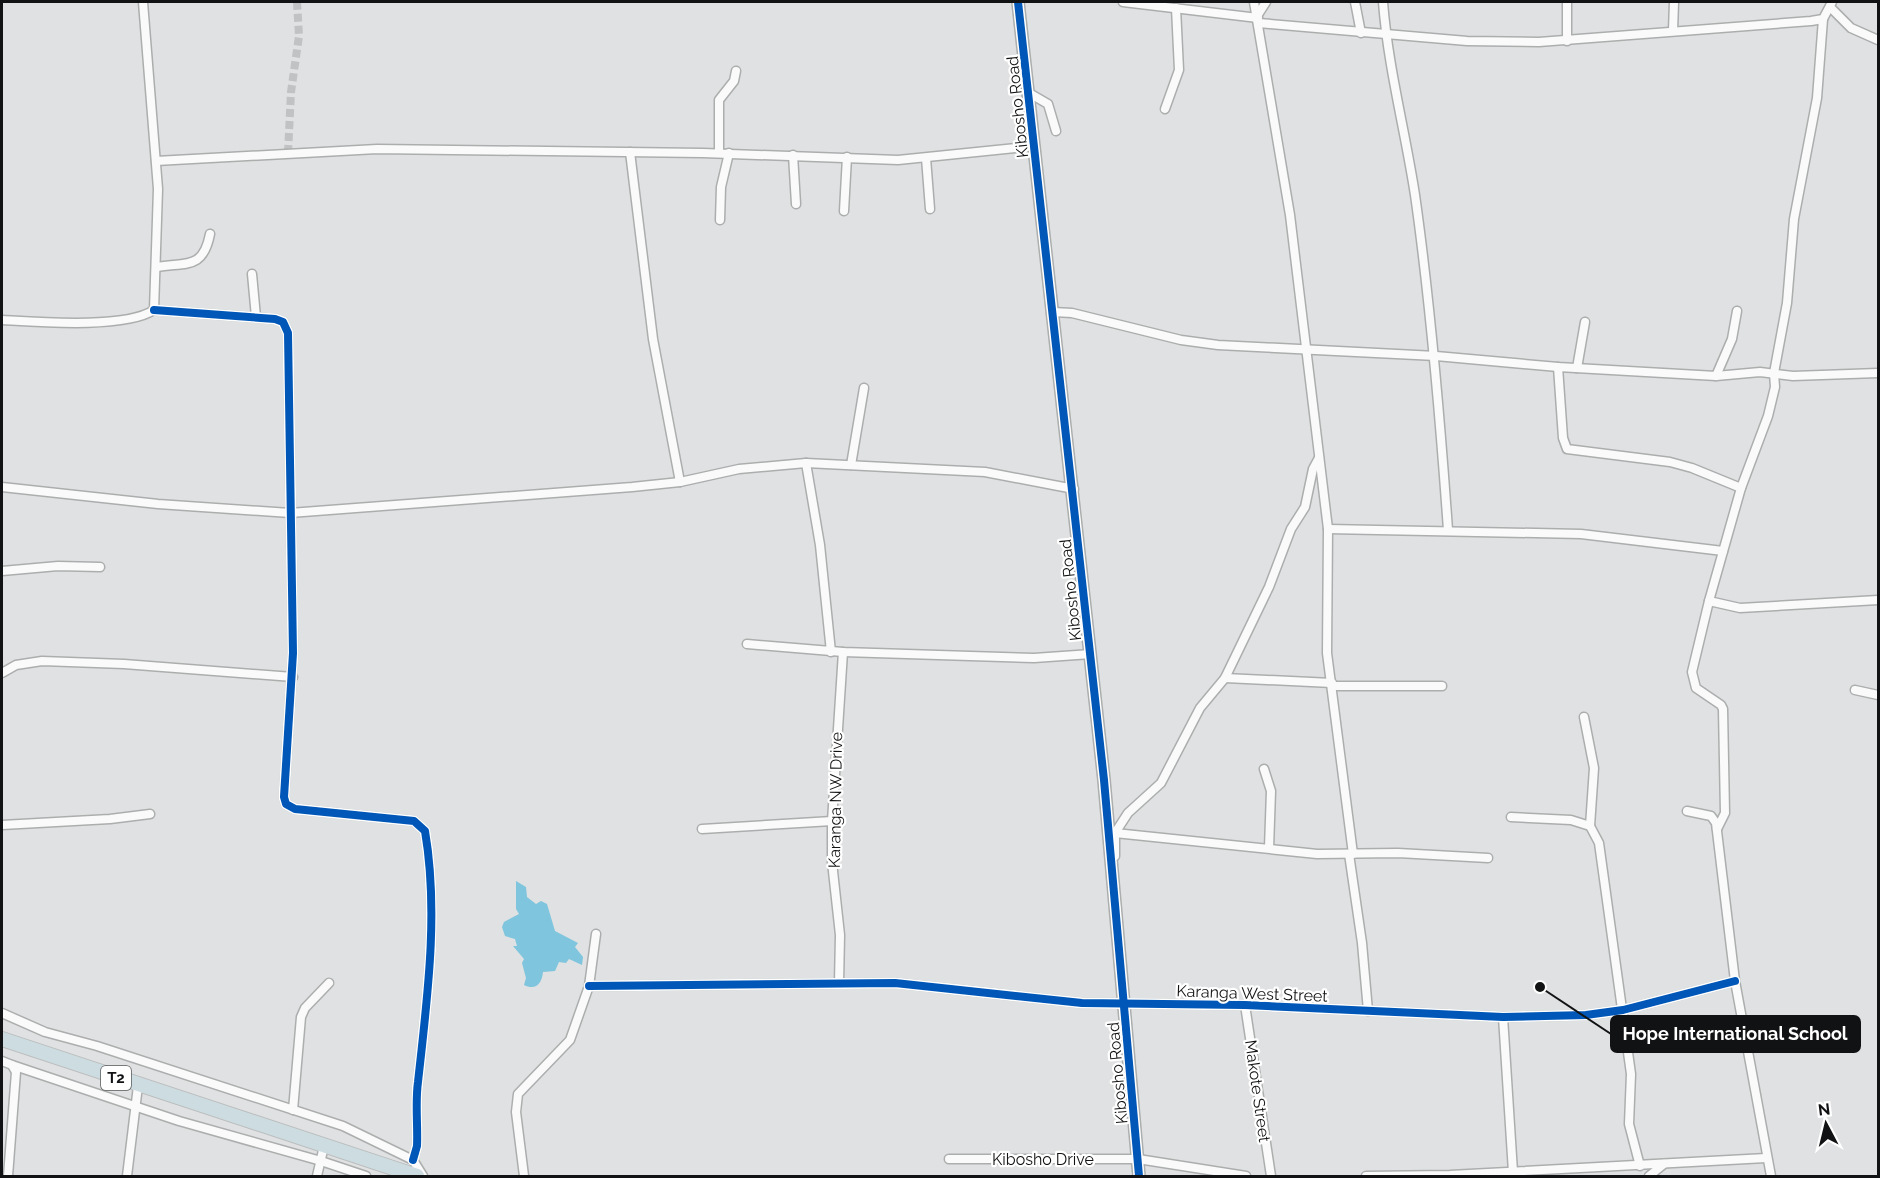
<svg xmlns="http://www.w3.org/2000/svg" width="1880" height="1178" font-family="Raleway,sans-serif">
  <style>
    .water { fill: #7fc5de }
    .lines { fill: none; stroke-linecap: round; stroke-linejoin: round }
    .minor-tunnel { stroke: #c0c2c3; stroke-width: 8; stroke-dasharray: 8 4; stroke-linecap: butt }
    .minor-casing { stroke: #acaeae; stroke-width: 11 }
    .tertiary-casing { stroke: #acaeae; stroke-width: 14 }
    .trunk-casing { stroke: #bbbcbc; stroke-width: 16 }
    .minor { stroke: #fafafb; stroke-width: 8 }
    .tertiary { stroke: #fafafb; stroke-width: 10 }
    .trunk { stroke: #ccdce0; stroke-width: 14 }
    .cycleway-casing { stroke: #fff; stroke-width: 11 }
    .cycleway { stroke: #0057b8; stroke-width: 8 }
    .labels { text-anchor: middle; stroke-width: 4.5; stroke-linejoin: round; paint-order: stroke }
    .shield { fill: #fff; stroke: #58595a; stroke-width: 1.5 }
    .shield-label { font-size: 15px; font-weight: bold; fill: #111213 }
    .street-label { font-size: 16px; fill: #111213; stroke: #fff }
    .leader { fill: none; stroke: #111213; stroke-width: 2 }
    .callout-dot { fill: #111213; stroke: #fff; stroke-width: 2 }
    .callout { fill: #111213; stroke: #111213; stroke-width: 2 }
    .callout-label { font-size: 18px; text-anchor: middle; font-weight: bold; fill: #fff }
  </style>
  <rect width="100%" height="100%" fill="#dfe1e2"/>
  <!-- water -->
  <path class="water" d="M516,881L526,887L527,897L536,904L541,901L547,904L555,931L578,943L575,947L583,957L582,965L569,959L566,963L559,962L555,971L543,972C542,983 536,991 524,985L526,978L522,963L524,959L513,946H517L515,939L505,936L502,927L504,922L519,914L516,909Z"/>
  <g class="lines">
    <!-- minor-tunnel -->
    <polyline class="minor-tunnel" points="288,153 291,92 299,36 297,2"/>
    <defs>
      <g id="minor">
        <polyline points="1123,2 1258,18"/>
        <polyline points="1254,2 1290,215 1328,529 1327,653 1353,854"/>
        <polyline points="1355,2 1361,33"/>
        <path d="M1383,2C1388,67 1405,130 1415,195C1431,307 1440,417 1448,530"/>
        <polyline points="1567,2 1567,41"/>
        <polyline points="1831,8 1851,28 1878,40"/>
        <polyline points="1257,16 1266,2"/>
        <polyline points="1259,23 1467,41 1539,42 1811,21 1823,19 1832,2"/>
        <polyline points="1673,31 1674,2"/>
        <polyline points="1029,93 1048,104 1056,131"/>
        <polyline points="1165,109 1179,70 1176,8"/>
        <polyline points="630,152 653,339 680,482"/>
        <polyline points="719,153 719,100 734,81 736,71"/>
        <polyline points="793,155 796,204"/>
        <polyline points="926,158 930,209"/>
        <polyline points="156,161 377,149 703,153 898,160 1035,146"/>
        <polyline points="844,211 847,157"/>
        <polyline points="720,220 721,187 729,153"/>
        <path d="M157,267C186,262 203,270 210,234"/>
        <polyline points="252,274 256,317"/>
        <path d="M154,310L275,319L283,322L288,333L293,653L284,797L286,804L295,809L414,821L425,831C439,913 427,1000 418,1082C415,1103 418,1125 417,1146L413,1160"/>
        <polyline points="1053,312 1072,313 1181,340 1218,345 1436,356 1558,367 1716,376 1760,372 1793,376 1878,373"/>
        <path d="M2,320C38,322 125,329 154,310L158,189L143,2"/>
        <polyline points="1558,367 1563,438 1567,449 1670,462 1692,468 1741,488"/>
        <polyline points="1577,368 1585,322"/>
        <polyline points="1716,376 1732,339 1737,311"/>
        <polyline points="806,463 820,545 831,652"/>
        <polyline points="851,465 864,388"/>
        <polyline points="2,487 158,504 290,513 632,487 680,482 739,469 806,463 985,472 1074,489"/>
        <polyline points="1328,529 1581,534 1723,551"/>
        <polyline points="2,571 58,566 100,567"/>
        <polyline points="1709,601 1740,608 1878,600"/>
        <polyline points="747,644 843,652 1034,658 1091,654"/>
        <polyline points="2,673 16,665 42,661 124,664 293,677"/>
        <polyline points="1225,678 1332,683"/>
        <polyline points="1333,686 1442,686"/>
        <polyline points="1855,690 1878,695"/>
        <polyline points="1584,717 1594,768 1590,826"/>
        <polyline points="1264,769 1271,791 1269,848"/>
        <polyline points="1687,811 1711,816 1716,823 1735,981 1771,1176"/>
        <polyline points="1511,817 1571,820 1590,826 1599,843 1631,1074 1629,1124 1640,1166"/>
        <polyline points="2,825 110,819 150,814"/>
        <polyline points="702,829 832,821"/>
        <polyline points="1717,829 1725,813 1723,709 1721,705 1696,688 1692,672 1709,601 1741,488 1768,416 1775,387 1774,373 1787,303 1794,219 1817,98 1823,19"/>
        <polyline points="1115,833 1128,813 1161,783 1200,708 1225,678 1269,587 1291,529 1305,507 1313,469 1319,458"/>
        <polyline points="1349,854 1362,943 1368,1011"/>
        <polyline points="1115,856 1115,833 1317,854 1398,853 1488,858"/>
        <polyline points="839,983 840,935 832,862 832,821 843,652"/>
        <polyline points="589,986 895,983 1082,1003 1245,1005 1503,1017 1586,1015 1623,1010 1735,981"/>
        <polyline points="1245,1005 1271,1176"/>
        <polyline points="2,1013 45,1032 97,1046 343,1126 413,1160 423,1176"/>
        <polyline points="1503,1017 1513,1172"/>
        <polyline points="2,1061 12,1065 16,1072 8,1176"/>
        <polyline points="12,1065 179,1121 321,1161 366,1176"/>
        <polyline points="293,1110 301,1017 305,1008 329,983"/>
        <polyline points="949,1159 1138,1159 1246,1176"/>
        <polyline points="127,1176 138,1086"/>
        <polyline points="317,1176 324,1146"/>
        <polyline points="524,1176 516,1112 518,1094 570,1040 589,986 596,934"/>
        <polyline points="1366,1176 1450,1175 1766,1158"/>
        <polyline points="1649,1176 1664,1164"/>
      </g>
      <polyline id="tertiary" points="1018,2 1104,780 1139,1176"/>
      <polyline id="trunk" points="2,1039 417,1176"/>
    </defs>
    <!-- minor casing -->
    <use href="#minor" class="minor-casing"/>
    <!-- tertiary casing -->
    <use href="#tertiary" class="tertiary-casing"/>
    <!-- trunk casing -->
    <use href="#trunk" class="trunk-casing"/>
    <!-- minor -->
    <use href="#minor" class="minor"/>
    <!-- tertiary -->
    <use href="#tertiary" class="tertiary"/>
    <!-- trunk -->
    <use href="#trunk" class="trunk"/>
    <defs>
      <g id="cycleway">
        <polyline points="1018,2 1104,780 1139,1176"/>
        <path d="M154,310L275,319L283,322L288,333L293,653L284,797L286,804L295,809L414,821L425,831C439,913 427,1000 418,1082C415,1103 418,1125 417,1146L413,1160"/>
        <polyline points="589,986 895,983 1082,1003 1245,1005 1503,1017 1586,1015 1623,1010 1735,981"/>
      </g>
    </defs>
    <!-- cycleway casing -->
    <use href="#cycleway" class="cycleway-casing"/>
    <!-- cycleway -->
    <use href="#cycleway" class="cycleway"/>
  </g>
  <g class="labels">
    <!-- shield labels -->
    <rect class="shield" x="101" y="1066" width="30" height="24" rx="4.5"/>
    <g class="shield-label">
      <text x="116" y="1083">T2</text>
    </g>
    <!-- street labels -->
    <g class="street-label">
      <text transform="translate(1017 107) rotate(-96)" y="6">Kibosho Road</text>
      <text transform="translate(1070 590) rotate(-96)" y="6">Kibosho Road</text>
      <text transform="translate(835 800) rotate(-89)" y="6">Karanga NW Drive</text>
      <text transform="translate(1252 993) rotate(2)" y="6">Karanga West Street</text>
      <text transform="translate(1117 1073) rotate(-95)" y="6">Kibosho Road</text>
      <text transform="translate(1258 1091) rotate(82)" y="6">Makote Street</text>
      <text x="1043" y="1165">Kibosho Drive</text>
    </g>
  </g>
  <!-- callouts -->
  <path class="leader" d="M1540 987L1611 1034"/>
  <circle class="callout-dot" cx="1540" cy="987" r="6"/>
  <rect class="callout" x="1611" y="1016" width="249" height="36" rx="6"/>
  <g class="callout-label">
    <text x="1735" y="1040">Hope International School</text>
  </g>
  <!-- border -->
  <rect width="1880" height="1178" fill="none" stroke="#111213" stroke-width="6"/>
  <!-- north arrow -->
  <g transform="translate(1826 1124) rotate(353)" stroke="#ffffff" stroke-width="4.5" paint-order="stroke">
  <path d="M0-4.5L10 22L0 15L-10 22Z" fill="#111213"/>
  <text y="-9" font-size="16" font-weight="bold" text-anchor="middle" fill="#111213">N</text>
  </g>
</svg>
